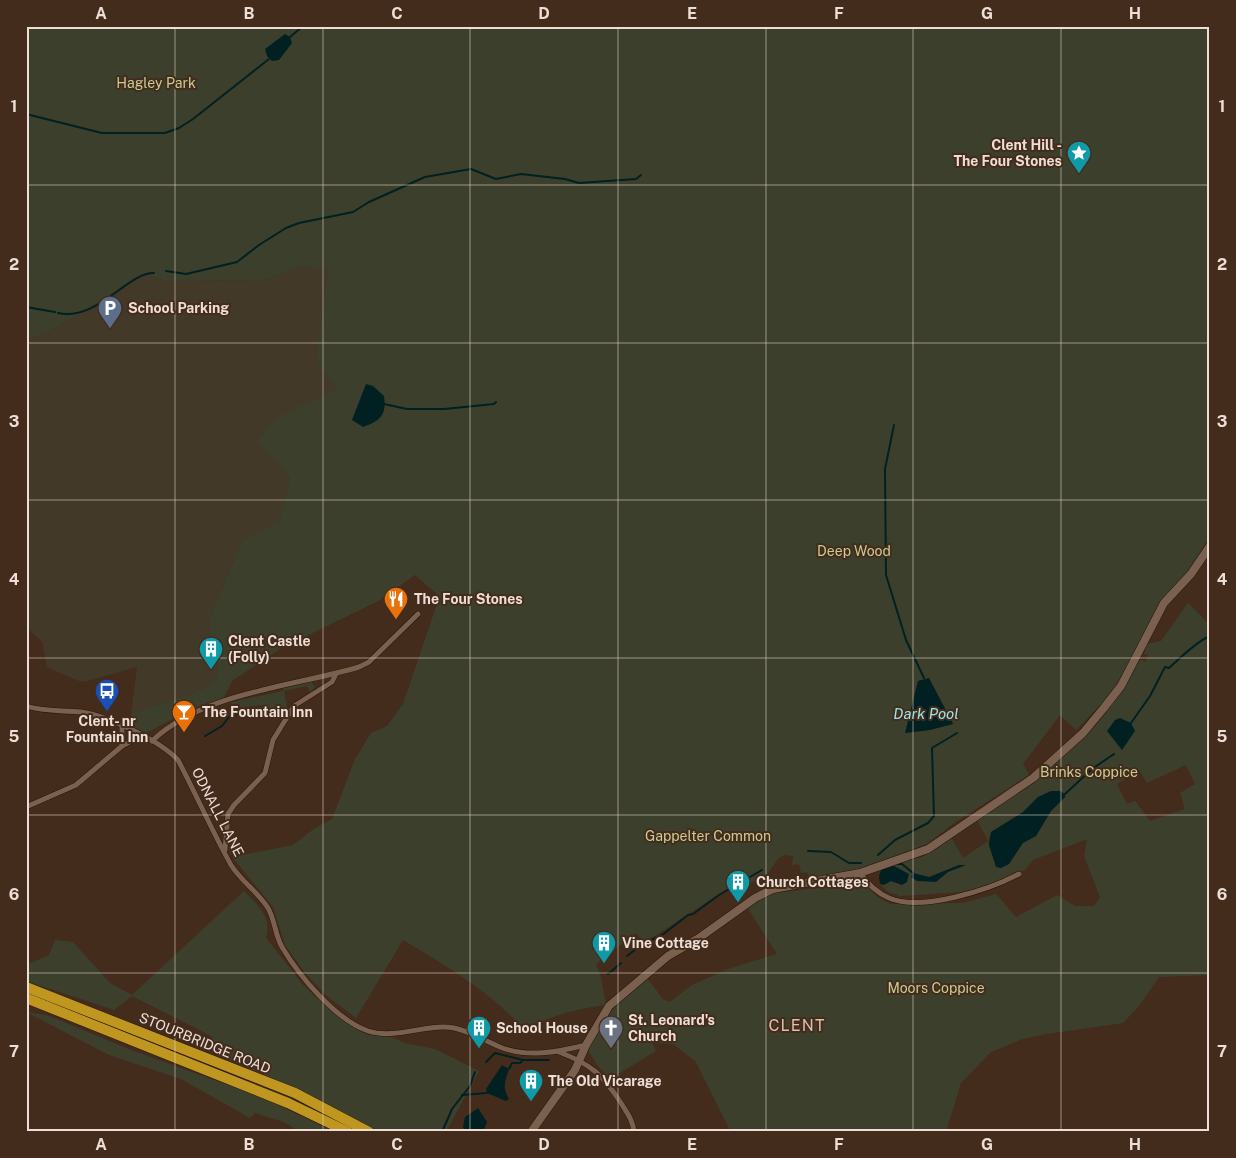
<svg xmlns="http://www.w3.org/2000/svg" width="1236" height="1158" font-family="'Public Sans',sans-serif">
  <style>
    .education { fill: #423928 }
    .green { fill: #3d3f2d; fill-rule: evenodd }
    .water { fill: #002022 }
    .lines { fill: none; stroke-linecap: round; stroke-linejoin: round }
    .stream { stroke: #002022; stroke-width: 2 }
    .street-casing { stroke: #291406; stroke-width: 6 }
    .secondary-casing { stroke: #291406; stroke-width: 9 }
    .highway-casing { stroke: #291406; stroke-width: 11 }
    .street { stroke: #7a604f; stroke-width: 5 }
    .secondary { stroke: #7a604f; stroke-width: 8 }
    .highway { stroke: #be9620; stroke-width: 10 }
    .grid { fill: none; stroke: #eeded5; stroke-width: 1; stroke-opacity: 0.55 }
    .labels { text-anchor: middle; stroke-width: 4; stroke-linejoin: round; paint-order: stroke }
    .park-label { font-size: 14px; fill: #c8cc92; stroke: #442c1d }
    .poi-label { font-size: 14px; font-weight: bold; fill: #eeded5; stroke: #442c1d; text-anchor: start }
    .street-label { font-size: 14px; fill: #eeded5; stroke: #442c1d }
    .water-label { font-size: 15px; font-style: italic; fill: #97e5eb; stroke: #442c1d }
    .quarter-label { font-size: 16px; letter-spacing: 1px; fill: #ddbfad; stroke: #442c1d }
    .neatline { fill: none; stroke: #eeded5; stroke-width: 2 }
    .grid-label { font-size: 16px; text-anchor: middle; font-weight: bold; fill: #eeded5 }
  </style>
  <rect width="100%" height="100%" fill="#442c1d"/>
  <!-- education -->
  <polygon class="education" points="302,266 328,270 323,314 337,389 313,401 257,441 290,477 279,523 242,541 210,617 210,657 218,664 216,680 208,687 131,714 137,667 83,682 76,680 47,667 42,642 26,627 26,341 53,330 144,273 165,281 264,280"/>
  <!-- green -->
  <g class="green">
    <path d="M26,26H1210V537L1187,572L1154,614L1122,676L1105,700L1076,730L1060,715L1023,764L1029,775L954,823L927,844L859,869L810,881L807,872L801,873L799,864L792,865L793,856L784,855L778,859L764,878L746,884L742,879L644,943L636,933L596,964L601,977L606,1005C576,1009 552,1015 525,1030C490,992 447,966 403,940L356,1018L327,996L305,973L285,945L273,907L232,857L293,845L315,828L332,819L355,759L371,733L387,726L403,704L437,604L436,593L415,575L378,601L280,649L232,681L224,697L194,708L146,733L131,727V714L208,687L210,682L216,679L218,664L210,657V617L242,541L279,522L290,477L257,441L280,416L337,389L316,360L328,270L302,266L264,280L165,281L144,273L53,330L26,341ZM929,678L953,723L930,730L905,733L918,681Z"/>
    <path d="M1188,603L1210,625V975L1159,977L1139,1006L1123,1023L1046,1034L1022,1039L991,1052L961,1083L946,1132H731L696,1062L673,1044L652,1043L656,1051L610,1079L597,1065L588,1050C599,1019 623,999 646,977L663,999L670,1002L692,985L728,969L777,954L747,907L774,893L835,886L843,881L860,878L877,897L890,904L963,903L996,894L1016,917L1057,895L1075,906H1094L1100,897L1084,856L1087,839L1033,860L1025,870L1012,873L1003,881L962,892L900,896L888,892L880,884V867L922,857L951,837L963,858L988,841L977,820L1034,781L1106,710L1140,660L1146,662L1148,655L1144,654L1147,644L1161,641ZM1186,765L1195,784L1180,793L1185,809L1150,821L1135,801L1127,804L1117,784L1139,770L1147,783ZM1038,797H1065L1051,811L1036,836L993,857L988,841L991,832L1023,812Z"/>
    <polygon points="311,682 315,687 310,692 307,686 284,691 287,707 280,718 264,705 233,708 231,702 283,691 283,688"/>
    <path d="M244,891C258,906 272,916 266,938L304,986L332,1012L356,1029L369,1035L392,1037L404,1043L435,1049L479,1071L446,1132H379L297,1089L227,1059L209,1040L213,1037L132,996L114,1010L26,981V965L49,955L55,940L73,942L110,983L132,995Z"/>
    <polygon points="26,1012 47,1015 131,1050 259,1096 335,1132 300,1132 284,1122 255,1113 250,1118 181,1079 109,1055 28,1013 26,1014"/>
  </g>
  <!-- water -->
  <g class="water">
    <polygon points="285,34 290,37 292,43 279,60 272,61 267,56 265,49"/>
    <path d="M366,384L373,386L384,396C387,415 380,421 363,427L352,420Z"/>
    <polygon points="929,678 953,724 930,730 905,733 918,681"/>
    <polygon points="1120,718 1131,723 1135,731 1122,750 1107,731 1115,720"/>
    <polygon points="1051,791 1060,791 1065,794 1065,797 1051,811 1036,836 1023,843 1009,864 1001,868 996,867 989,845 991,832 1023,812 1038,797"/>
    <polygon points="959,865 966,865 948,872 936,882 917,881 911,877 913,873 929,877"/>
    <polygon points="894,866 909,874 907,882 902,885 891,881 884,885 880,884 879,876 882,867"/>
    <path d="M502,1065L509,1069C505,1082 502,1087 509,1099L506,1101L487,1093L486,1089Z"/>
    <polygon points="478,1108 487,1122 483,1132 467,1132 463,1127 465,1117"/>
  </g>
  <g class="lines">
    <!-- stream -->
    <g class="stream">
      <polyline points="290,37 303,26"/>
      <polyline points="26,114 102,133 165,133 179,128 193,119 269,59"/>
      <polyline points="166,271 186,274 237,262 259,245 286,228 299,223 353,212 369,202 425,177 471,169 496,179 521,174 565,179 579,183 636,179 641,175"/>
      <polyline points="26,307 55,312"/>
      <path d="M58,313C97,322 128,272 154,273"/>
      <polyline points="384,404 407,409 444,409 494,404 496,402"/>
      <polyline points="894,425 885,469 886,575 906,640 924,678"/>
      <path d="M1131,723L1150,696L1165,667L1169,668C1180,658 1197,641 1210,636"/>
      <polyline points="205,736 222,726 229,717 246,711"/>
      <polyline points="1065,794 1092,769 1114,754"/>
      <polyline points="808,851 831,852 849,863 861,863"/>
      <polyline points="878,855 895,840 928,823 934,816 932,748 957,733"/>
      <polyline points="896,864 902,864 913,873"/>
      <polyline points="627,956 644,943 662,935 688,915 693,914 719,895 762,870"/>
      <polyline points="608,974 621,963"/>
      <polyline points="486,1062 495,1053 523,1060 549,1060"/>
      <polyline points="509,1069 512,1063 520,1063 523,1060"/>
      <polyline points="462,1095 487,1093"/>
      <polyline points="442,1132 452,1109 470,1086 475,1072"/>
    </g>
    <defs>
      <g id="street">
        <path d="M26,706C43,712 63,710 81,712C108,716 159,740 178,760C196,794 212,831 231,865C241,881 258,892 268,908C275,920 275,935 282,947C299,976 336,1020 368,1031C396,1040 426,1023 454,1028C470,1031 485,1041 500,1047C527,1058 558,1052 586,1045"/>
        <polyline points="122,725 122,746"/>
        <path d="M152,741C204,692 292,687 359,667L369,662L418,614"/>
        <polyline points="26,807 76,785 122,746 141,736"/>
        <polyline points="225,850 228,814 234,805 265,773 273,740 294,706 332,682 336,674"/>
        <path d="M860,873C867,883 877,893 889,898C921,912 989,890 1019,874"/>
        <path d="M559,1052C591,1064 603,1075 621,1103C627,1113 633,1120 634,1132"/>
      </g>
      <polyline id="secondary" points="531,1132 575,1070 586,1045 609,1006 668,956 699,938 755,898 773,889 860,873 928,849 1033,778 1083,733 1103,709 1121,686 1164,603 1191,574 1210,546"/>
      <g id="highway">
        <polyline points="26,987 295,1093 369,1132"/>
        <polyline points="26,998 288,1103 348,1132"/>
      </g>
    </defs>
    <!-- street casing -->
    <use href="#street" class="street-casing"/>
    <!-- secondary casing -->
    <use href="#secondary" class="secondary-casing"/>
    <!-- highway casing -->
    <use href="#highway" class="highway-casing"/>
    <!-- street -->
    <use href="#street" class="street"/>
    <!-- secondary -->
    <use href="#secondary" class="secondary"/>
    <!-- highway -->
    <use href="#highway" class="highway"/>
  </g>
  <!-- grid -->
  <path class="grid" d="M175,26V1132M323,26V1132M470,26V1132M618,26V1132M766,26V1132M913,26V1132M1061,26V1132M26,185H1210M26,343H1210M26,500H1210M26,658H1210M26,815H1210M26,973H1210"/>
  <!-- icons -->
  <defs>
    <symbol id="sight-pin" viewBox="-11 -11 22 30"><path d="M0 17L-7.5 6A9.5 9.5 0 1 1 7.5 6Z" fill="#0f9aa8" stroke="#442c1d"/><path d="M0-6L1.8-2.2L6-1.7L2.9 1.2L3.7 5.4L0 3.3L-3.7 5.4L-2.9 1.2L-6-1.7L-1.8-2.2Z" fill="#fff"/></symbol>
    <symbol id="parking-pin" viewBox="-11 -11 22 30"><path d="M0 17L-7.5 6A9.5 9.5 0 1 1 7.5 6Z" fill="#5c6f8a" stroke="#442c1d"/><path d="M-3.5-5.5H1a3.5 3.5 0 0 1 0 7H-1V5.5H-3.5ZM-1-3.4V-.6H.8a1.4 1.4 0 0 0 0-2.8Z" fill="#fff"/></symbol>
    <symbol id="restaurant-pin" viewBox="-11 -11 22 30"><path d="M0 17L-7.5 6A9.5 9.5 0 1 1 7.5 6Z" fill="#e8710a" stroke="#442c1d"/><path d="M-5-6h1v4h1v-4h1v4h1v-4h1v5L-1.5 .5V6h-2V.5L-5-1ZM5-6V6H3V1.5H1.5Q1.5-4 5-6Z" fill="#fff"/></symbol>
    <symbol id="building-pin" viewBox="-11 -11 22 30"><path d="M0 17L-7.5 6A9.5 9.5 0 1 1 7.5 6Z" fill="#0f9aa8" stroke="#442c1d"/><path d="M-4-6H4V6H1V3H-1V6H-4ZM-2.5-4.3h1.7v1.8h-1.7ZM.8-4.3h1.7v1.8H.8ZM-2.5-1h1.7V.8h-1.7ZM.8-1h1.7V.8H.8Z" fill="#fff"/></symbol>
    <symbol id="bus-pin" viewBox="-11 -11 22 30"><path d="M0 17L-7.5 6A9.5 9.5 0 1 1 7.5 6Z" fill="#1a4fb4" stroke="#442c1d"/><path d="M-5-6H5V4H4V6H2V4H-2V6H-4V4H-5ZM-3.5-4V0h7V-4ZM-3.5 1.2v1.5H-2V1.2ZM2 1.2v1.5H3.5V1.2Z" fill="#fff"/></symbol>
    <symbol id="bar-pin" viewBox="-11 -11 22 30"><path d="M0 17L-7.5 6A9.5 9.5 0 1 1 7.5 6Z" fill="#e8710a" stroke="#442c1d"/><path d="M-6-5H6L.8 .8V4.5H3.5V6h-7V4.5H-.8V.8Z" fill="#fff"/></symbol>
    <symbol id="church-pin" viewBox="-11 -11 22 30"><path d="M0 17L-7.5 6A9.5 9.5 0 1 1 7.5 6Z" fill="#6b7280" stroke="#442c1d"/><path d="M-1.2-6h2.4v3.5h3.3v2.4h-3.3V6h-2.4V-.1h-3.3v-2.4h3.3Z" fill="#fff"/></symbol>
  </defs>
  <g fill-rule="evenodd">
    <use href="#sight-pin" x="1065" y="139" width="28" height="38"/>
    <use href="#parking-pin" x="96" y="294" width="28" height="38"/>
    <use href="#restaurant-pin" x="382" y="585" width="28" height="38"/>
    <use href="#building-pin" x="197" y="635" width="28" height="38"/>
    <use href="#bus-pin" x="93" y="677" width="28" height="38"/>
    <use href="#bar-pin" x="170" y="698" width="28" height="38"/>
    <use href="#building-pin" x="724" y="868" width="28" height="38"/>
    <use href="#building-pin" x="590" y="929" width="28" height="38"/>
    <use href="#building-pin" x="465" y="1014" width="28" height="38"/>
    <use href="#church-pin" x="597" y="1014" width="28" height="38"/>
    <use href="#building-pin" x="517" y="1067" width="28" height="38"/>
  </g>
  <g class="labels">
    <!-- park labels -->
    <g class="park-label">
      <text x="156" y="88">Hagley Park</text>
      <text x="854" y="556">Deep Wood</text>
      <text x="1089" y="777">Brinks Coppice</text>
      <text x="708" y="841">Gappelter Common</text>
      <text x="936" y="993">Moors Coppice</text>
    </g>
    <!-- poi labels -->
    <g class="poi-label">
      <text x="1062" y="150" text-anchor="end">Clent Hill -<tspan x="1062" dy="16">The Four Stones</tspan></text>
      <text x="128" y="313">School Parking</text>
      <text x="414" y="604">The Four Stones</text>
      <text x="228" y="646">Clent Castle<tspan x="228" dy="16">(Folly)</tspan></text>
      <text x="202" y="717">The Fountain Inn</text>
      <text x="107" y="726" text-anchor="middle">Clent- nr<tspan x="107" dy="16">Fountain Inn</tspan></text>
      <text x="756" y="887">Church Cottages</text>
      <text x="622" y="948">Vine Cottage</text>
      <text x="628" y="1025">St. Leonard's<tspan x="628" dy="16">Church</tspan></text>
      <text x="496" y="1033">School House</text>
      <text x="548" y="1086">The Old Vicarage</text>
    </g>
    <!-- street labels -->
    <g class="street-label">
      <text transform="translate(218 812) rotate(63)" y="5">ODNALL LANE</text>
      <text transform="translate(205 1043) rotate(22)" y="5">STOURBRIDGE ROAD</text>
    </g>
    <!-- water labels -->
    <g class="water-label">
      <text x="926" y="719">Dark Pool</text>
    </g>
    <!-- quarter labels -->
    <g class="quarter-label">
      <text x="797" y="1031">CLENT</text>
    </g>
  </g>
  <!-- border -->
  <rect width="1236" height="1158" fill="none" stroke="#442c1d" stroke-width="55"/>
  <rect x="28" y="28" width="1180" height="1102" class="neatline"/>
  <g class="grid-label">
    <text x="101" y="19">A</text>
    <text x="249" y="19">B</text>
    <text x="397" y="19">C</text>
    <text x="544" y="19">D</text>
    <text x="692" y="19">E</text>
    <text x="839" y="19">F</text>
    <text x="987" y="19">G</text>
    <text x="1135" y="19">H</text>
    <text x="14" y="112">1</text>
    <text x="1222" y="112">1</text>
    <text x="14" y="270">2</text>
    <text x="1222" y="270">2</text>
    <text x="14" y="427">3</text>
    <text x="1222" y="427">3</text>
    <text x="14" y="585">4</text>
    <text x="1222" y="585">4</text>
    <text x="14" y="742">5</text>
    <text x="1222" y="742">5</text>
    <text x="14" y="900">6</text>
    <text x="1222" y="900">6</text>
    <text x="14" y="1057">7</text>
    <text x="1222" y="1057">7</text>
    <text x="101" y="1150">A</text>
    <text x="249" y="1150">B</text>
    <text x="397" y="1150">C</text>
    <text x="544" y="1150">D</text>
    <text x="692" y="1150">E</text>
    <text x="839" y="1150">F</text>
    <text x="987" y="1150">G</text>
    <text x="1135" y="1150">H</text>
  </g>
</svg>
